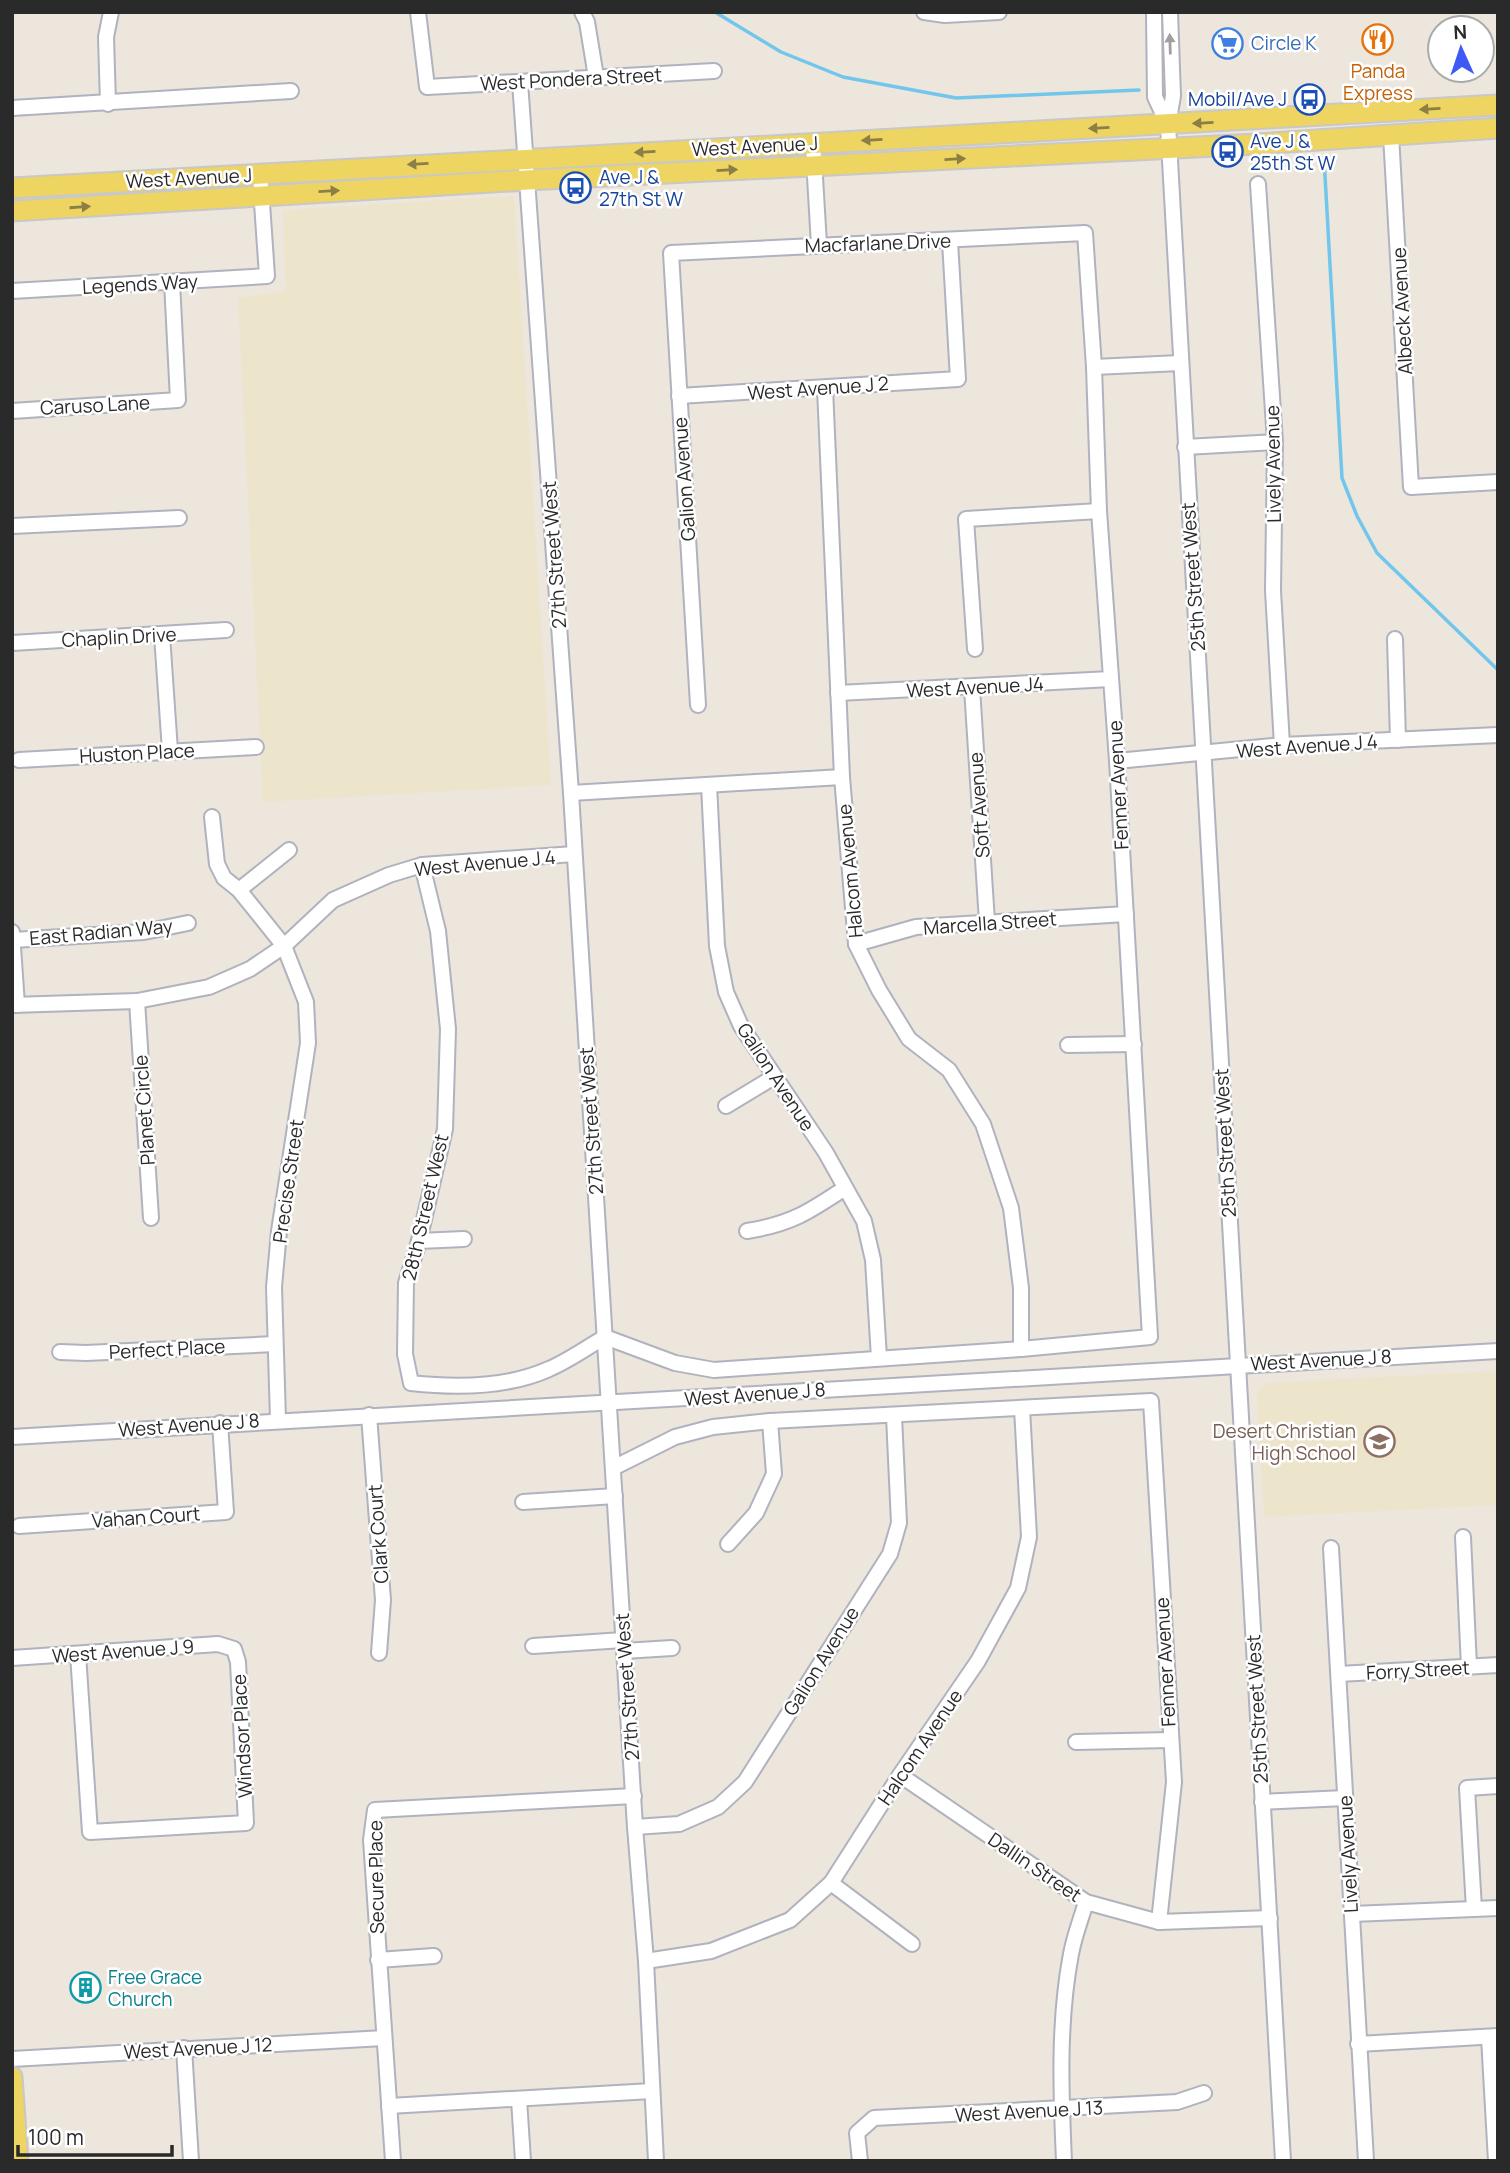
<svg xmlns="http://www.w3.org/2000/svg" width="1510" height="2173" font-family="Manrope,sans-serif">
  <style>
    .education { fill: #ede4cc }
    .lines { fill: none; stroke-linecap: round; stroke-linejoin: round }
    .stream { stroke: #72c6ec; stroke-width: 3.5 }
    .minor-casing { stroke: #b0b2be; stroke-width: 18 }
    .major-casing { stroke: #c8c8c8; stroke-width: 23 }
    .minor { stroke: #fff; stroke-width: 14 }
    .major { stroke: #eed460; stroke-width: 19 }
    .oneway { fill: #9f9f9f }
    .oneway2 { fill: #8c7f45 }
    .labels { text-anchor: middle; stroke-width: 5; stroke-linejoin: round; paint-order: stroke }
    .shop-label { font-size: 19px; fill: #366cbe; stroke: #fff; text-anchor: start }
    .food-label { font-size: 19px; fill: #c56008; stroke: #fff }
    .street-label { font-size: 19px; fill: #2a2a2a; stroke: #fff }
    .transit-label { font-size: 19px; fill: #164399; stroke: #fff; text-anchor: start }
    .education-label { font-size: 19px; fill: #785e54; stroke: #fff; text-anchor: end }
    .culture-label { font-size: 19px; fill: #0d838f; stroke: #fff; text-anchor: start }
  </style>
  <rect width="100%" height="100%" fill="#ece6dd"/>
  <!-- education -->
  <g class="education">
    <polygon points="514,196 551,785 263,802 238,298 286,291 283,210"/>
    <polygon points="1498,1371 1498,1505 1264,1517 1257,1393 1266,1383"/>
  </g>
  <g class="lines">
    <!-- stream -->
    <g class="stream">
      <polyline points="715,12 781,52 843,77 956,98 1139,90"/>
      <polyline points="1324,158 1342,478 1357,516 1377,553 1498,670"/>
    </g>
    <defs>
      <g id="minor">
        <polyline points="418,12 427,87 714,71"/>
        <polyline points="582,12 587,22 596,77"/>
        <polyline points="924,12 945,15 999,12"/>
        <polyline points="1154,12 1155,97 1168,125"/>
        <polyline points="1170,12 1173,96 1168,125 1283,2161"/>
        <polyline points="520,82 571,793 635,1827 646,1961 656,2161"/>
        <polyline points="108,104 106,37 111,12"/>
        <polyline points="12,108 291,91"/>
        <polyline points="1391,135 1411,487 1498,482"/>
        <polyline points="813,143 819,245"/>
        <polyline points="1258,184 1275,442 1273,591 1282,745"/>
        <polyline points="12,291 267,276 260,174"/>
        <polyline points="1094,367 1180,363"/>
        <polyline points="825,388 842,777 856,944 879,990 909,1039 949,1070 983,1124 1011,1208 1021,1288 1021,1349"/>
        <polyline points="679,396 958,379 950,241"/>
        <polyline points="12,411 178,400 172,282"/>
        <polyline points="1185,447 1275,442"/>
        <polyline points="12,526 179,518"/>
        <polyline points="162,635 170,751"/>
        <polyline points="1395,639 1398,740"/>
        <polyline points="12,643 226,630"/>
        <polyline points="975,649 966,519 1099,511"/>
        <polyline points="972,688 987,922"/>
        <polyline points="838,693 1111,679"/>
        <polyline points="19,760 256,747"/>
        <polyline points="1117,761 1282,745 1498,735"/>
        <polyline points="709,785 717,946 726,992 741,1026 826,1153 864,1221 873,1260 879,1358"/>
        <polyline points="571,793 842,777"/>
        <polyline points="212,817 217,864 224,878 239,890 284,946 306,1002 308,1043 279,1231 274,1287 278,1420"/>
        <path d="M422,865L438,931L448,1029L445,1129L419,1241L406,1283L405,1354L411,1383C456,1388 507,1388 549,1369C568,1361 586,1348 605,1337L675,1363L714,1370L1021,1349L1150,1337L1117,761L1099,511L1094,367L1085,233L671,253L698,705"/>
        <polyline points="239,890 289,850"/>
        <polyline points="12,932 17,1005"/>
        <polyline points="13,940 144,932 188,923"/>
        <polyline points="856,944 916,927 1126,914"/>
        <polyline points="137,1001 151,1218"/>
        <polyline points="12,1005 137,1001 209,987 250,969 284,946 333,900 389,875 422,865 574,854"/>
        <polyline points="1068,1045 1134,1044"/>
        <polyline points="726,1106 774,1077"/>
        <path d="M747,1231C791,1224 809,1212 845,1188"/>
        <polyline points="419,1241 464,1239"/>
        <polyline points="60,1352 86,1353 275,1344"/>
        <polyline points="369,1415 383,1600 379,1653"/>
        <polyline points="12,1437 1498,1351"/>
        <polyline points="613,1468 675,1437 713,1427 770,1421 1151,1401 1174,1782 1159,1922"/>
        <polyline points="523,1502 615,1496"/>
        <polyline points="19,1526 226,1512 220,1423"/>
        <polyline points="1463,1537 1469,1667"/>
        <polyline points="728,1544 756,1513 774,1474 770,1421"/>
        <polyline points="1331,1548 1366,2161"/>
        <polyline points="533,1646 623,1640"/>
        <polyline points="624,1651 672,1648"/>
        <polyline points="12,1658 218,1644 234,1649 238,1662 246,1823 90,1832 78,1654"/>
        <polyline points="1339,1674 1498,1665"/>
        <polyline points="1076,1742 1170,1740"/>
        <polyline points="900,1775 1086,1902 1159,1922 1270,1918"/>
        <polyline points="1262,1802 1345,1798"/>
        <polyline points="635,1827 679,1824 718,1807 745,1782 890,1554 899,1523 894,1416"/>
        <polyline points="831,1883 912,1944"/>
        <polyline points="1474,1909 1467,1788 1498,1786"/>
        <polyline points="1352,1914 1498,1908"/>
        <polyline points="378,1960 434,1956"/>
        <polyline points="646,1961 711,1951 790,1920 831,1883 900,1775 978,1661 1018,1588 1029,1537 1022,1408"/>
        <polyline points="1489,2037 1496,2161"/>
        <polyline points="1358,2044 1498,2036"/>
        <polyline points="184,2048 191,2161"/>
        <polyline points="12,2059 384,2038"/>
        <polyline points="519,2099 523,2161"/>
        <polyline points="389,2106 652,2091"/>
        <polyline points="393,2161 371,1840 375,1810 634,1796"/>
        <polyline points="860,2161 857,2133 874,2118 1177,2102 1204,2093"/>
        <path d="M1064,2161C1061,2093 1058,2022 1071,1954C1074,1937 1081,1919 1086,1902"/>
      </g>
      <g id="major">
        <path d="M12,188C507,160 1003,134 1498,105"/>
        <polyline points="12,211 527,180 1257,144 1498,128"/>
        <polyline points="12,2077 18,2161"/>
      </g>
    </defs>
    <!-- minor casing -->
    <use href="#minor" class="minor-casing"/>
    <!-- major casing -->
    <use href="#major" class="major-casing"/>
    <!-- minor -->
    <use href="#minor" class="minor"/>
    <!-- major -->
    <use href="#major" class="major"/>
  </g>
  <!-- one-way arrows -->
  <defs><path id="oneway-solid" d="M-6-.8H1V-3.2L6.5 0L1 3.2V.8H-6Z" transform="scale(1.75)"/></defs>
  <use class="oneway" href="#oneway-solid" transform="translate(1170 44) rotate(-92)"/>
  <g class="oneway2">
    <use href="#oneway-solid" transform="translate(1430 109) rotate(177)"/>
    <use href="#oneway-solid" transform="translate(1203 123) rotate(177)"/>
    <use href="#oneway-solid" transform="translate(1099 128) rotate(177)"/>
    <use href="#oneway-solid" transform="translate(872 140) rotate(177)"/>
    <use href="#oneway-solid" transform="translate(645 152) rotate(177)"/>
    <use href="#oneway-solid" transform="translate(955 159) rotate(-3)"/>
    <use href="#oneway-solid" transform="translate(418 164) rotate(177)"/>
    <use href="#oneway-solid" transform="translate(727 170) rotate(-3)"/>
    <use href="#oneway-solid" transform="translate(329 191) rotate(-3)"/>
    <use href="#oneway-solid" transform="translate(80 207) rotate(-4)"/>
  </g>
  <!-- icons -->
  <defs>
    <symbol id="restaurant-ring" viewBox="-11 -11 22 22"><circle r="9.5" fill="#fff" stroke="#e8710a" stroke-width="1.5"/><path d="M-5-6h1v4h1v-4h1v4h1v-4h1v5L-1.5 .5V6h-2V.5L-5-1ZM5-6V6H3V1.5H1.5Q1.5-4 5-6Z" fill="#e8710a"/></symbol>
    <symbol id="supermarket-ring" viewBox="-11 -11 22 22"><circle r="9.5" fill="#fff" stroke="#3f7fe0" stroke-width="1.5"/><path d="M-6-5.5h2.5l.6 2H6L4.5 2H-2.5L-4.4-4H-6ZM-1.5 3.2a1.3 1.3 0 1 0 .1 0ZM3 3.2a1.3 1.3 0 1 0 .1 0Z" fill="#3f7fe0"/></symbol>
    <symbol id="bus-ring" viewBox="-11 -11 22 22"><circle r="9.5" fill="#fff" stroke="#1a4fb4" stroke-width="1.5"/><path d="M-5-6H5V4H4V6H2V4H-2V6H-4V4H-5ZM-3.5-4V0h7V-4ZM-3.5 1.2v1.5H-2V1.2ZM2 1.2v1.5H3.5V1.2Z" fill="#1a4fb4"/></symbol>
    <symbol id="school-ring" viewBox="-11 -11 22 22"><circle r="9.5" fill="#fff" stroke="#8d6e63" stroke-width="1.5"/><path d="M0-5L7-2L0 1L-7-2ZM-4 1L0 2.5L4 1V4Q0 6-4 4Z" fill="#8d6e63"/></symbol>
    <symbol id="building-ring" viewBox="-11 -11 22 22"><circle r="9.5" fill="#fff" stroke="#0f9aa8" stroke-width="1.5"/><path d="M-4-6H4V6H1V3H-1V6H-4ZM-2.5-4.3h1.7v1.8h-1.7ZM.8-4.3h1.7v1.8H.8ZM-2.5-1h1.7V.8h-1.7ZM.8-1h1.7V.8H.8Z" fill="#0f9aa8"/></symbol>
  </defs>
  <g fill-rule="evenodd">
    <use href="#restaurant-ring" x="1360" y="22" width="35" height="35"/>
    <use href="#supermarket-ring" x="1210" y="26" width="35" height="35"/>
    <use href="#bus-ring" x="1292" y="82" width="35" height="35"/>
    <use href="#bus-ring" x="1210" y="134" width="35" height="35"/>
    <use href="#bus-ring" x="558" y="170" width="35" height="35"/>
    <use href="#school-ring" x="1362" y="1424" width="35" height="35"/>
    <use href="#building-ring" x="68" y="1970" width="35" height="35"/>
  </g>
  <g class="labels">
    <!-- shop labels -->
    <g class="shop-label">
      <text x="1251" y="50">Circle K</text>
    </g>
    <!-- food labels -->
    <g class="food-label">
      <text x="1378" y="78">Panda<tspan x="1378" dy="22">Express</tspan></text>
    </g>
    <!-- street labels -->
    <g class="street-label">
      <text transform="translate(571 79) rotate(-3)" y="7">West Pondera Street</text>
      <text transform="translate(755 146) rotate(-3)" y="7">West Avenue J</text>
      <text transform="translate(189 178) rotate(-3)" y="7">West Avenue J</text>
      <text transform="translate(878 243) rotate(-2)" y="7">Macfarlane Drive</text>
      <text transform="translate(140 284) rotate(-3)" y="7">Legends Way</text>
      <text transform="translate(1402 311) rotate(-93)" y="7">Albeck Avenue</text>
      <text transform="translate(818 388) rotate(-4)" y="7">West Avenue J 2</text>
      <text transform="translate(95 405) rotate(-3)" y="7">Caruso Lane</text>
      <text transform="translate(1273 464) rotate(-91)" y="7">Lively Avenue</text>
      <text transform="translate(684 479) rotate(-94)" y="7">Galion Avenue</text>
      <text transform="translate(554 555) rotate(-94)" y="7">27th Street West</text>
      <text transform="translate(1193 577) rotate(-94)" y="7">25th Street West</text>
      <text transform="translate(119 637) rotate(-3)" y="7">Chaplin Drive</text>
      <text transform="translate(975 687) rotate(-3)" y="7">West Avenue J4</text>
      <text transform="translate(1307 746) rotate(-4)" y="7">West Avenue J 4</text>
      <text transform="translate(137 753) rotate(-3)" y="7">Huston Place</text>
      <text transform="translate(1118 785) rotate(-93)" y="7">Fenner Avenue</text>
      <text transform="translate(979 805) rotate(-94)" y="7">Soft Avenue</text>
      <text transform="translate(485 863) rotate(-5)" y="7">West Avenue J 4</text>
      <text transform="translate(850 871) rotate(-95)" y="7">Halcom Avenue</text>
      <text transform="translate(990 923) rotate(-4)" y="7">Marcella Street</text>
      <text transform="translate(101 932) rotate(-5)" y="7">East Radian Way</text>
      <text transform="translate(776 1077) rotate(57)" y="7">Galion Avenue</text>
      <text transform="translate(144 1110) rotate(-94)" y="7">Planet Circle</text>
      <text transform="translate(591 1121) rotate(-94)" y="7">27th Street West</text>
      <text transform="translate(1225 1143) rotate(-93)" y="7">25th Street West</text>
      <text transform="translate(288 1181) rotate(-82)" y="7">Precise Street</text>
      <text transform="translate(425 1207) rotate(-77)" y="7">28th Street West</text>
      <text transform="translate(167 1349) rotate(-3)" y="7">Perfect Place</text>
      <text transform="translate(1321 1360) rotate(-3)" y="7">West Avenue J 8</text>
      <text transform="translate(755 1394) rotate(-4)" y="7">West Avenue J 8</text>
      <text transform="translate(189 1425) rotate(-4)" y="7">West Avenue J 8</text>
      <text transform="translate(146 1517) rotate(-4)" y="7">Vahan Court</text>
      <text transform="translate(378 1534) rotate(-94)" y="7">Clark Court</text>
      <text transform="translate(123 1651) rotate(-4)" y="7">West Avenue J 9</text>
      <text transform="translate(821 1661) rotate(-58)" y="7">Galion Avenue</text>
      <text transform="translate(1165 1662) rotate(-93)" y="7">Fenner Avenue</text>
      <text transform="translate(1418 1670) rotate(-3)" y="7">Forry Street</text>
      <text transform="translate(627 1687) rotate(-94)" y="7">27th Street West</text>
      <text transform="translate(1257 1709) rotate(-93)" y="7">25th Street West</text>
      <text transform="translate(242 1736) rotate(-93)" y="7">Windsor Place</text>
      <text transform="translate(920 1747) rotate(-56)" y="7">Halcom Avenue</text>
      <text transform="translate(1348 1854) rotate(-93)" y="7">Lively Avenue</text>
      <text transform="translate(1035 1867) rotate(34)" y="7">Dallin Street</text>
      <text transform="translate(376 1877) rotate(-91)" y="7">Secure Place</text>
      <text transform="translate(198 2048) rotate(-3)" y="7">West Avenue J 12</text>
      <text transform="translate(1029 2111) rotate(-3)" y="7">West Avenue J 13</text>
    </g>
    <!-- transit labels -->
    <g class="transit-label">
      <text x="1287" y="106" text-anchor="end">Mobil/Ave J</text>
      <text x="1250" y="148">Ave J &amp;<tspan x="1250" dy="22">25th St W</tspan></text>
      <text x="599" y="184">Ave J &amp;<tspan x="599" dy="22">27th St W</tspan></text>
    </g>
    <!-- education labels -->
    <g class="education-label">
      <text x="1356" y="1438">Desert Christian<tspan x="1356" dy="22">High School</tspan></text>
    </g>
    <!-- culture labels -->
    <g class="culture-label">
      <text x="108" y="1984">Free Grace<tspan x="108" dy="22">Church</tspan></text>
    </g>
  </g>
  <!-- border -->
  <rect width="1510" height="2173" fill="none" stroke="#2a2a2a" stroke-width="28"/>
  <!-- north arrow -->
  <g transform="translate(1461 49) rotate(357)"><circle r="33" fill="#ffffff" stroke="#aaaaaa" stroke-width="2"/>
  <path d="M0-5L12 26L0 18L-12 26Z" fill="#3f59f6"/>
  <text y="-10" font-size="19" font-weight="bold" text-anchor="middle" fill="#2a2a2a">N</text>
  </g>
  <!-- scale -->
  <path d="M18 2145v10h154v-10" fill="none" stroke="#2a2a2a" stroke-width="3.5"/>
  <text x="28" y="2145" font-size="21" fill="#2a2a2a" stroke="#ffffff" stroke-width="5" paint-order="stroke">100 m</text>
</svg>
